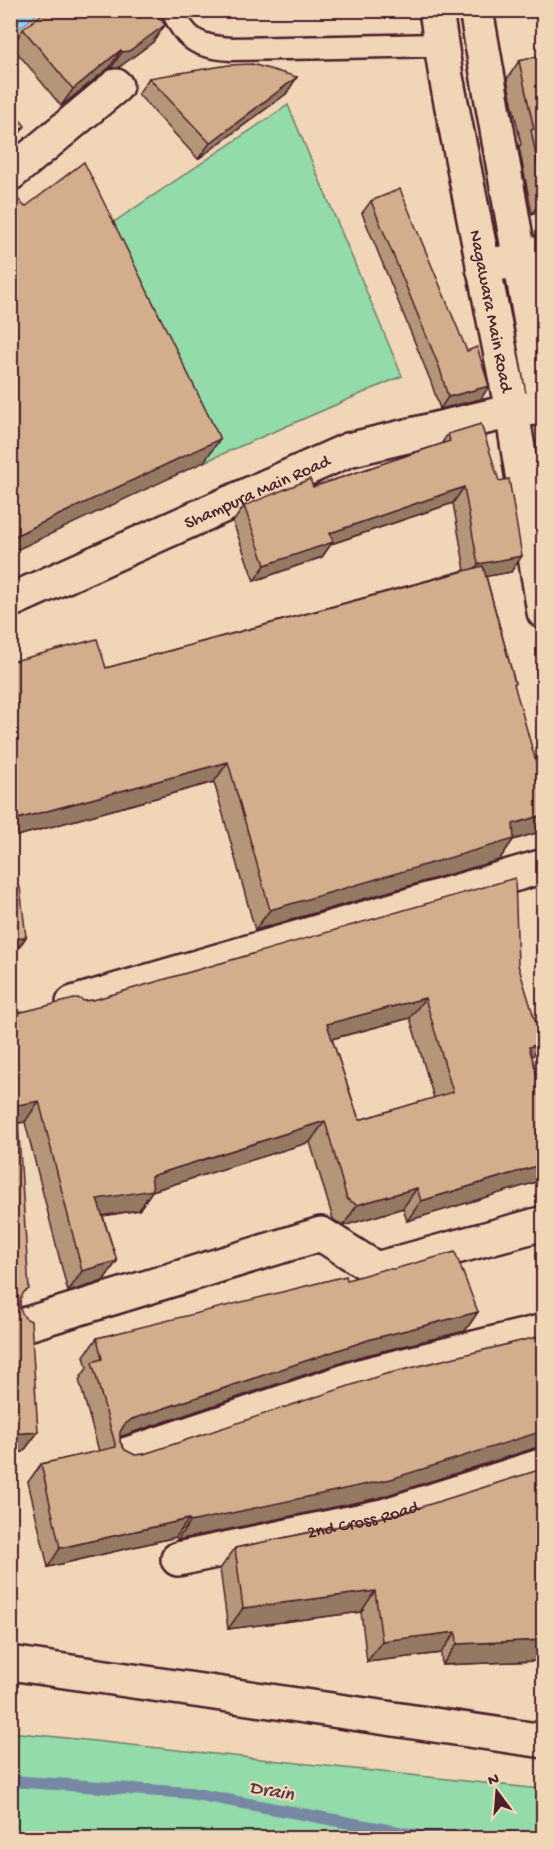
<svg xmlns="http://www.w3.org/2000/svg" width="554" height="1849" font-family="'Gochi Hand',sans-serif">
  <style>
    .green { fill: #93dbaa; stroke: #6e7d6a; stroke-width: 1.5 }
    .water { fill: #95cef4; stroke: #7788a4; stroke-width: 1.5 }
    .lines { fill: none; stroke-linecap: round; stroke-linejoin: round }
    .stream { stroke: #7788a4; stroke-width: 12 }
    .service-casing { stroke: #4a1f2b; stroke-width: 27 }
    .minor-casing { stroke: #4a1f2b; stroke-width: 38 }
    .tertiary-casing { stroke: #4a1f2b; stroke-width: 38 }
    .secondary-casing { stroke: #4a1f2b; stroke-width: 38 }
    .service { stroke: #f0d6b7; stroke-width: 22 }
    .minor { stroke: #f0d6b7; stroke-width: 33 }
    .tertiary { stroke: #f0d6b7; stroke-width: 33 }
    .secondary { stroke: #f0d6b7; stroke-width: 33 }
    .wall { fill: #b59678; stroke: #4a1f2b; stroke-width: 1.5; fill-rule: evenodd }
    .shaded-wall { fill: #947a62; stroke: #4a1f2b; stroke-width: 1.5 }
    .building { fill: #d3ae8c; stroke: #4a1f2b; stroke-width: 1.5; fill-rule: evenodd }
    .labels { text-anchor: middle; stroke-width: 4.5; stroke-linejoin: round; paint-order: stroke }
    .street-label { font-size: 18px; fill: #4a1f2b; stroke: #f0d6b7 }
    .water-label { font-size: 20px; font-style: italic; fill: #553949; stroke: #f0d6b7 }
  </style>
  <rect width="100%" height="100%" fill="#f0d6b7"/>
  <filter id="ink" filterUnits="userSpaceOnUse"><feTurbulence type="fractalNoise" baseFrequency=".0167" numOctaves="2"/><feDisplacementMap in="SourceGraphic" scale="12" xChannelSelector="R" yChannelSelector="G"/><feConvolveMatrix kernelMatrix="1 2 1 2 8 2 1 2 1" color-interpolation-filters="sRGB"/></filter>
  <g filter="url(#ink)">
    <!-- green -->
    <g class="green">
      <polygon points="288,105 402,376 204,462 93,236"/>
      <polygon points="11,1732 540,1789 538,1838 11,1838"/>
    </g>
    <!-- water -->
    <polygon class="water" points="11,10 41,10 41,11 11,35"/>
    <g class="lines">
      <!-- stream -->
      <polyline class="stream" points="10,1781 190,1793 419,1836 526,1837"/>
      <defs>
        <path id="service" d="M173,10C185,41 200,47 231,49L442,45"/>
        <g id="minor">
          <polyline points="10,174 116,86"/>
          <polyline points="483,268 544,252"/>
          <polyline points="73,1003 544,866"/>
          <polyline points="24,1325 321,1234 376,1269 544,1223"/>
          <polyline points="125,1455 364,1375 544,1331"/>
          <path id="s1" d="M178,1559L383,1516L544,1465"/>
          <polyline points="10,1663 544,1741"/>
        </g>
        <g id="tertiary">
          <path id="s2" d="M10,601L348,450L512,411L544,407"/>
        </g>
        <g id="secondary">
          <path id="s3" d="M436,10L446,77L512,411L544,612"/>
          <polyline points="476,10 544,397"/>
        </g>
      </defs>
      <!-- service casing -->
      <use href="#service" class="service-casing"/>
      <!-- minor casing -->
      <use href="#minor" class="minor-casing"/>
      <!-- tertiary casing -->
      <use href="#tertiary" class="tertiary-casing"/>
      <!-- secondary casing -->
      <use href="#secondary" class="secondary-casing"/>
      <!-- service -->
      <use href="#service" class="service"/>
      <!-- minor -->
      <use href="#minor" class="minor"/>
      <!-- tertiary -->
      <use href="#tertiary" class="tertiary"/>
      <!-- secondary -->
      <use href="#secondary" class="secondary"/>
    </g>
    <!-- wall -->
    <g class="wall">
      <polygon points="165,25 153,42 118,68 111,68 110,67 61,106 12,46 23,29"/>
      <polygon points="543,55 543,228 539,212 532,214 519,147 521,144 507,79 519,61"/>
      <polygon points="297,77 286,94 198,159 138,94 149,78"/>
      <polygon points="371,201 467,351 481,399 440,409 431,382 362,213"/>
      <polygon points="448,434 511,572 486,576 515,683 514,685 536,833 513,840 499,860 255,930 214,782 10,838 10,662 106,668 465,570 453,503 331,544 322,557 254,581 233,522 244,506 313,487 441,444"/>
      <path d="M14,888L26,937L14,955L18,1013L84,1001L518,965L532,1057L543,1095V1180L407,1221L403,1208L343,1226L333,1219L310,1142L152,1191L139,1210L103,1216L117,1261L103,1281L68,1292L25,1122L18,1123L20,1309L38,1432L23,1452L10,1453ZM410,1018L434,1098L359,1120L332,1039Z"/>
      <polygon points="347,1280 478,1312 465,1331 358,1357 120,1437 120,1442 125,1450 135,1455 144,1454 543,1345 543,1448 538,1447 378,1498 177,1540 176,1537 48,1567 28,1482 41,1464 99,1451 79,1380 87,1368 84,1356 97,1338"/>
      <polygon points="402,1513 536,1661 442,1665 441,1653 367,1662 361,1612 228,1629 220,1569 235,1548"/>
    </g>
    <!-- shaded-wall -->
    <g class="shaded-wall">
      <polygon points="165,25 153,42 118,68 111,68 122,52"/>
      <polygon points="121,50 110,67 61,106 73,89"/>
      <polygon points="297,77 286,94 198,159 210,143"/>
      <polygon points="25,126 10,147 10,137"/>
      <polygon points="543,197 543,205 539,212 532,214"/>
      <polygon points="489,386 481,399 440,409 448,397"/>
      <polygon points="220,439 204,462 10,553 10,538"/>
      <polygon points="464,487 453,503 331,544 322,557 254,581 265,565 330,533"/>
      <polygon points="522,556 511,572 467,580 478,564"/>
      <polygon points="228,762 214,782 10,838 10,821"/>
      <polygon points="543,815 543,823 536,833 513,840 499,860 255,930 270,910 513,824"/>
      <polygon points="26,937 12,957 13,939"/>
      <polygon points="425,998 410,1018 312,1044 327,1024"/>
      <polygon points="542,1043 527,1064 529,1047"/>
      <polygon points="39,1101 25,1122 10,1124 17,1105"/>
      <polygon points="325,1121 310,1142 152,1191 139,1210 82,1219 97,1199 151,1176"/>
      <polygon points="543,1164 543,1180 407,1221 421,1201"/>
      <polygon points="417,1188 403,1208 343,1226 357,1205"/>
      <polygon points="117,1261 103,1281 68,1292 82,1271"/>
      <polygon points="478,1312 465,1331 358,1357 119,1437 114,1441 124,1425 132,1419 371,1339"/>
      <polygon points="543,1431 543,1448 538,1447 378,1498 177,1540 190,1522"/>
      <polygon points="38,1432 23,1452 10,1453 10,1434"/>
      <polygon points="189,1519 176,1537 48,1567 60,1548"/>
      <polygon points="375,1591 361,1612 228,1629 243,1608"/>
      <polygon points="456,1632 441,1653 367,1662 382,1641"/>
      <polygon points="543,1640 543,1650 536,1661 442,1665 457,1644"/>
    </g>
    <!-- building -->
    <g class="building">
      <polygon points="47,10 154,10 165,25 129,51 122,52 121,50 73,89 23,29"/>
      <polygon points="543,55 543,192 531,130 534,129 519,61"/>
      <polygon points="252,64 297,77 210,143 149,78 229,65"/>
      <polygon points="10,107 25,126 10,137"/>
      <polygon points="84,162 220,439 10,538 10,190 25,207"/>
      <polygon points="400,189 467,351 477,347 489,386 448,397 440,369 371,201"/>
      <polygon points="481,424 499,481 509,479 522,556 478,564 464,487 330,533 333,542 265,565 244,506 310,479 313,487 450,441 448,434"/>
      <polygon points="483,566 515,683 514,684 543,787 543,815 513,824 514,839 270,910 228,762 10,821 10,662 97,639 106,668"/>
      <path d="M10,872L14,888L20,887L26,937L13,939L18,1013L78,998L84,1001L93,1000L515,878L518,965L542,1043L529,1047L543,1095V1164L421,1201L417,1188L357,1205L347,1199L325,1121L151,1176L153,1190L97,1199L117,1261L82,1271L39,1101L17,1105L29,1289L24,1292L20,1300V1309L25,1318L31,1321L38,1432L10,1434ZM425,998L453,1092L359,1120L327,1024Z"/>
      <polygon points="455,1252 478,1312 371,1339 132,1419 124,1425 120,1432 120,1442 125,1450 135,1455 144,1454 382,1375 541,1336 543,1345 543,1431 391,1479 190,1522 189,1519 60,1548 41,1464 116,1447 92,1362 102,1359 97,1338 346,1276 347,1280 385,1269 394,1269"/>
      <polygon points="542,1469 543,1492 543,1640 457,1644 456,1632 382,1641 375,1591 243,1608 235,1548 402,1513"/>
    </g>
  </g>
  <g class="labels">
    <!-- street labels -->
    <g class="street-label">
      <text dy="6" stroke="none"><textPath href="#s3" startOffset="306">Nagawara Main Road</textPath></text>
      <text dy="6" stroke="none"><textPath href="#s2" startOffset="270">Shampura Main Road</textPath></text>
      <text dy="6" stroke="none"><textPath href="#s1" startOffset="189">2nd Cross Road</textPath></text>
    </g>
    <!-- water labels -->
    <g class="water-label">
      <text transform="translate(272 1789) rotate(10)" y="7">Drain</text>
    </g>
  </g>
  <!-- margin -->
  <rect width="554" height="1849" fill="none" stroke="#f0d6b7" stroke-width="36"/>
  <rect x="18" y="18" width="518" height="1813" fill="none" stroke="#4a1f2b" stroke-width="2" filter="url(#ink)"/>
  <!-- north arrow -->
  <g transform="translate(497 1792) rotate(344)" stroke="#f0d6b7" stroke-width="4.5" paint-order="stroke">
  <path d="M0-4.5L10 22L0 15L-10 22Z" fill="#4a1f2b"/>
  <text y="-9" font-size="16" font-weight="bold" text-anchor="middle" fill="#4a1f2b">N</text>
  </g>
</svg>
